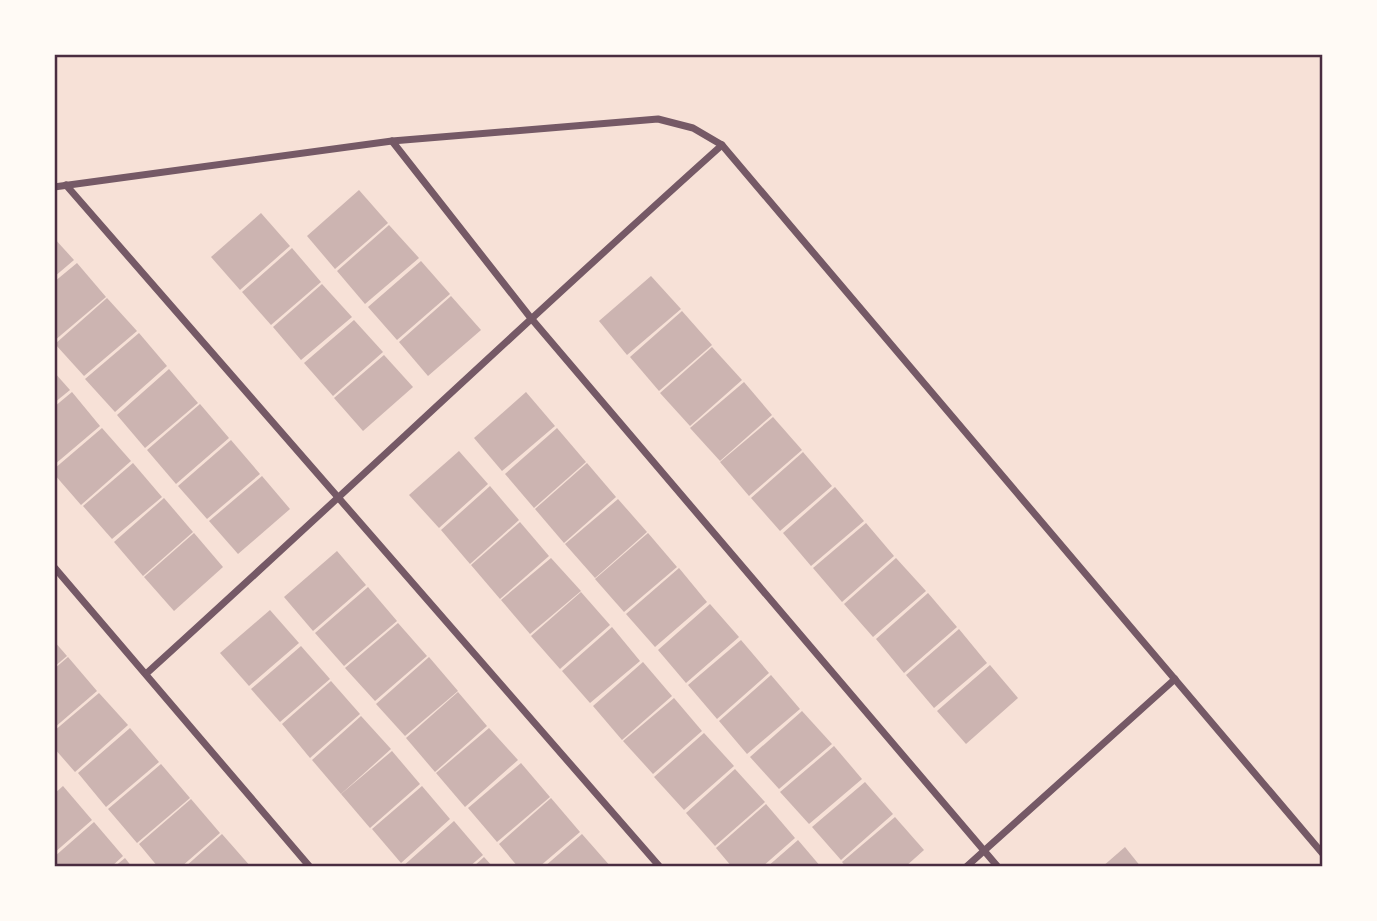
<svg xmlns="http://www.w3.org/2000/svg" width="1377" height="921" font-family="'DM Sans',sans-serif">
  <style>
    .building { fill: #ccb4b1 }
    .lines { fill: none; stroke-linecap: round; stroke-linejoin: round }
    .minor { stroke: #755966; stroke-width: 7 }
    .neatline { fill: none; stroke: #4a2c40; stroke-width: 2.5 }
  </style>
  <rect width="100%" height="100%" fill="#f7e1d7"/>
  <!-- building -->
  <g class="building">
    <polygon points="359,190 388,223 335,269 307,236"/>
    <polygon points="261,213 290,246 240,290 211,257"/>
    <polygon points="389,225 419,258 365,304 337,271"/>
    <polygon points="54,238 74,260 54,277"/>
    <polygon points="292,248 321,282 271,325 242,292"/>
    <polygon points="421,261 450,294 397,340 368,307"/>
    <polygon points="77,263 106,297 54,341 54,282"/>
    <polygon points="651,276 681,309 627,355 599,321"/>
    <polygon points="322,284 352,317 301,360 273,327"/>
    <polygon points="451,296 481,330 428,376 399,342"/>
    <polygon points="107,298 137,331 84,376 55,344"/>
    <polygon points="682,311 712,345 659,391 630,357"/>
    <polygon points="354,320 383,352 333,396 304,363"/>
    <polygon points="139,333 167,366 115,412 85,379"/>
    <polygon points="712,347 742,380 690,426 660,393"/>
    <polygon points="384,355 413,387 363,431 334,398"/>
    <polygon points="169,369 198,403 145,448 117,415"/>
    <polygon points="54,372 70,390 54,403"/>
    <polygon points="744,382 772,415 720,461 690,428"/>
    <polygon points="72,392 100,426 54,465 54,407"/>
    <polygon points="526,392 555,426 502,471 474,438"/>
    <polygon points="200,404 229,438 176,484 147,450"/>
    <polygon points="773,417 802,450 749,496 720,462"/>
    <polygon points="102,428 131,461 81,505 54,474 54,469"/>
    <polygon points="557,428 586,462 534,508 505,474"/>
    <polygon points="231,440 260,474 207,519 178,486"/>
    <polygon points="459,451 488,484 439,528 409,495"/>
    <polygon points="803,452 832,486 780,531 751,498"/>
    <polygon points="133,463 162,497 112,539 83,506"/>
    <polygon points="587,463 616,497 564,543 535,509"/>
    <polygon points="262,476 290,509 238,554 209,521"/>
    <polygon points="490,486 519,520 470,564 441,530"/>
    <polygon points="835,487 864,521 811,566 783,533"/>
    <polygon points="164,498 193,532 143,576 114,542"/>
    <polygon points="618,499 647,532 595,578 565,544"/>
    <polygon points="520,522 549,556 500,599 471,565"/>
    <polygon points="866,523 894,556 842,602 813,568"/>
    <polygon points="194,533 223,567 174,611 144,577"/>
    <polygon points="648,533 677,567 624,612 595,579"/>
    <polygon points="337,551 366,585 313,631 284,597"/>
    <polygon points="551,558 581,591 530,634 501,600"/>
    <polygon points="896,558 926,591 873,637 844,604"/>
    <polygon points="679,568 707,602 655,647 626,614"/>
    <polygon points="368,587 397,621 344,666 315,633"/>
    <polygon points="581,592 610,625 560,669 531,636"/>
    <polygon points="928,593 957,627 904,673 876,639"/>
    <polygon points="710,604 739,637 686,683 658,650"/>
    <polygon points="270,610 299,643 249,686 220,653"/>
    <polygon points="398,623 427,656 375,701 345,668"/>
    <polygon points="612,627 640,661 590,703 562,671"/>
    <polygon points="959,629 987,663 934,708 906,675"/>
    <polygon points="741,640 769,673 717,719 688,685"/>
    <polygon points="54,641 67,656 54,667"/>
    <polygon points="301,646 330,679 280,722 251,689"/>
    <polygon points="68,657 97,691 54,728 54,669"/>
    <polygon points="429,657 458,691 405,736 376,704"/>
    <polygon points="643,662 672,696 622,740 593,706"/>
    <polygon points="990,665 1018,698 966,744 937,711"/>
    <polygon points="771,675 800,709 747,754 719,721"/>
    <polygon points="331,681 360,714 310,758 282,724"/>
    <polygon points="458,692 487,726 435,772 406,738"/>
    <polygon points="99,693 128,725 75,772 54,748 54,731"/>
    <polygon points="674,698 702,731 653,774 623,741"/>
    <polygon points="802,711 832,744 779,789 750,757"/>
    <polygon points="361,716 391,749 341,794 312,760"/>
    <polygon points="130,728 159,762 106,807 78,773"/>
    <polygon points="489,728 518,760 465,807 436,773"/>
    <polygon points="704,733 734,766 684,810 654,777"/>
    <polygon points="834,746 862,779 809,824 780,792"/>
    <polygon points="392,751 420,784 370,828 341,794"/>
    <polygon points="521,763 550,797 497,842 468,808"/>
    <polygon points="161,764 190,798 137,843 108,809"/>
    <polygon points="735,769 765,802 715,846 686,813"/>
    <polygon points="865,782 893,814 841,860 812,827"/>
    <polygon points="63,786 92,820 54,853 54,794"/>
    <polygon points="422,786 450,819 401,863 372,829"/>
    <polygon points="551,798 580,832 539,867 518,867 499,844"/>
    <polygon points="191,799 220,833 181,867 158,867 139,844"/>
    <polygon points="766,804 795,838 762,867 732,867 716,848"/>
    <polygon points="895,817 924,850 905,867 846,867 842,862"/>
    <polygon points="454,821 483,855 469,867 402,867"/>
    <polygon points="94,822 123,856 111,867 54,867 54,857"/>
    <polygon points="222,834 251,867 185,867"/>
    <polygon points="582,834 611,867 544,867"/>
    <polygon points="798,840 821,867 767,867"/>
    <polygon points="1125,847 1141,867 1102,867"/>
    <polygon points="484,857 493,867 473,867"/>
    <polygon points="125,858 132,867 114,867"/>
  </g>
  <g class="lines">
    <!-- minor -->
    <g class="minor">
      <polyline points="392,141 530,317 998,867"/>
      <polyline points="66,185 660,867"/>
      <polyline points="54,187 392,141 658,119 693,128 722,145 1323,854"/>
      <polyline points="54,567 310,867"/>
      <path d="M147,673C340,498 528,319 722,145"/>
      <polyline points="966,867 1175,679"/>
    </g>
  </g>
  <!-- border -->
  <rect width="1377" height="921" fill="none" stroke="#fffaf5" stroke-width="112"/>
  <rect x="56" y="56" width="1265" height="809" class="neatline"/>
</svg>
